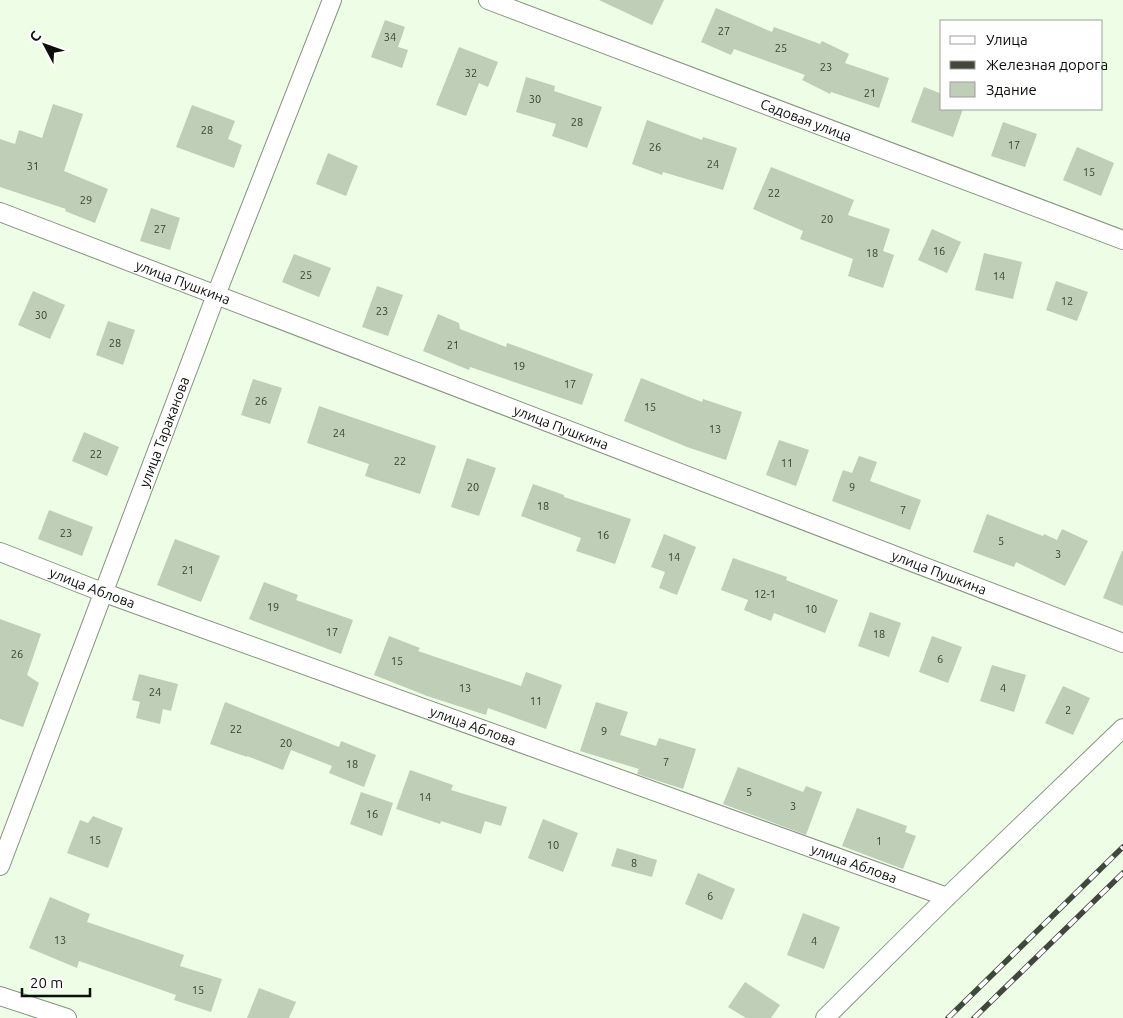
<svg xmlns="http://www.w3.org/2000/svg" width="1123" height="1018" font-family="Ubuntu,sans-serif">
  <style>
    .building { fill: #bfceb7 }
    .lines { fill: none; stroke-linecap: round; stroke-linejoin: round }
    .street-casing { stroke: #85937e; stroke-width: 20 }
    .street { stroke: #fff; stroke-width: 18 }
    .rail-casing { stroke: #40473c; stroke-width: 5.5 }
    .rail { stroke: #fff; stroke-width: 4; stroke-dasharray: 11; stroke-linecap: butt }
    .labels { text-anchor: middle; stroke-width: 4.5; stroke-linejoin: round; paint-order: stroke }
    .number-label { font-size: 11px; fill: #373f34 }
    .street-label { font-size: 14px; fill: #0a0f08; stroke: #fff }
  </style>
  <rect width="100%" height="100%" fill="#eefde6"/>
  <!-- building -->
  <g class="building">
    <polygon points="599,0 664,0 652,25"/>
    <polygon points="716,8 772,32 774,27 820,44 822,41 849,54 845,63 889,78 879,108 831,92 830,94 802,80 805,75 734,49 731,55 701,42"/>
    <polygon points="385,20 405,27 398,47 408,50 402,68 371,57"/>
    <polygon points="459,47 498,62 488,87 479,83 466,116 436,105"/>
    <polygon points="526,77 555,86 554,91 602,107 587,148 552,136 556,124 516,112"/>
    <polygon points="924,87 942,94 942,109 963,109 953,137 911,122"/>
    <polygon points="53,104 83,114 64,171 108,189 95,223 65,211 66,209 0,187 0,139 15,144 19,130 42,138"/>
    <polygon points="192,105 235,121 228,139 242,145 234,168 176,147"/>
    <polygon points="647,120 702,140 703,137 737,148 723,190 663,172 662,175 632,164"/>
    <polygon points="1003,122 1037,134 1025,167 991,156"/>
    <polygon points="1077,147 1114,163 1101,196 1063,180"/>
    <polygon points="328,153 358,166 346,196 316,184"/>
    <polygon points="771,167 854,200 848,215 890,229 883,251 894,255 883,288 848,276 853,259 800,239 803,231 753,209"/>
    <polygon points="151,208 180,218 170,250 140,241"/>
    <polygon points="932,229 961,242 947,273 918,260"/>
    <polygon points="984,253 1022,262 1013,299 975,290"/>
    <polygon points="294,254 331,268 319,297 282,282"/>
    <polygon points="1056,281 1088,292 1077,321 1046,310"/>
    <polygon points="377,286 403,295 388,336 362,327"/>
    <polygon points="33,291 65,305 50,339 18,325"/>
    <polygon points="438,314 459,323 460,329 506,347 507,343 593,374 582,405 470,367 469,370 423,351"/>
    <polygon points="108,321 135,330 123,365 96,355"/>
    <polygon points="641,378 702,402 703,399 742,412 726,460 687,447 624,421"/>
    <polygon points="253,379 282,388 270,424 241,415"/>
    <polygon points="319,406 436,446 420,494 365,476 369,464 307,443"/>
    <polygon points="84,432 119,447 107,476 72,461"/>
    <polygon points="779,440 809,450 796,486 766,475"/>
    <polygon points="859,456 877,462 870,481 921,500 910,530 832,501 843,470 852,473"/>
    <polygon points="467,458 496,468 479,516 451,507"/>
    <polygon points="533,484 564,495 564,497 631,519 615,564 576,551 581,538 521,516"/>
    <polygon points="49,510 93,527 82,556 38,539"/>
    <polygon points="987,514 1043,536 1044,534 1057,540 1062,529 1088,541 1065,586 1016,562 1014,567 973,552"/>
    <polygon points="664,534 696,547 677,595 659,588 665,572 651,567"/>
    <polygon points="175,539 220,556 201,602 157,585"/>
    <polygon points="1122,551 1123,551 1123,606 1103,598"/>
    <polygon points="733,558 787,577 786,580 838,600 825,633 774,613 771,621 744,610 748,600 721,590"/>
    <polygon points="264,582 298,595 296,600 353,620 341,654 249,619"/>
    <polygon points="870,612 901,623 889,657 858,646"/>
    <polygon points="0,619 41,634 27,675 39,683 23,727 0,719"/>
    <polygon points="389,636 420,648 418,651 521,686 526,672 562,685 546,729 488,708 486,715 427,696 374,675"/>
    <polygon points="932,636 962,647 948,683 919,672"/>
    <polygon points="992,665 1026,675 1014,712 980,701"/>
    <polygon points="139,674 178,684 171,711 163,709 160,724 136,718 140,702 132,700"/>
    <polygon points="1063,686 1090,698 1073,735 1045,723"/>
    <polygon points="225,702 339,747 341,741 376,755 364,787 329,773 332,766 291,750 283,770 247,756 247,757 210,744"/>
    <polygon points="596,702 628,712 620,735 656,746 659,738 696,749 683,789 637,774 639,769 580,751"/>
    <polygon points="738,767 803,792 806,786 822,792 806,835 723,804"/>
    <polygon points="410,770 453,785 451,790 507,807 501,826 485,821 481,834 441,821 440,824 396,809"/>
    <polygon points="361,792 393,803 382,836 350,824"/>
    <polygon points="857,808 907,826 905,832 916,836 903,869 842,846"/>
    <polygon points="93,816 123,828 108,868 67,853 80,820 88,823"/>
    <polygon points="543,819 578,833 563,872 528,858"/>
    <polygon points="617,848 657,860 652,877 611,866"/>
    <polygon points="698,873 735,889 722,920 685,904"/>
    <polygon points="50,897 90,914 87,922 184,955 180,966 222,979 211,1012 174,1000 176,995 79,961 77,968 29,948"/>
    <polygon points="803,913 840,927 824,969 787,955"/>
    <polygon points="745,982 780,1005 771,1018 746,1018 728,1007"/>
    <polygon points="259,988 296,1002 289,1018 247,1018"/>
  </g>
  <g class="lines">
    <defs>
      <g id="street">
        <path id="s1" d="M488,0L1123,240"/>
        <path id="s2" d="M0,212L1123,643"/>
        <path id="s3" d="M0,552L102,592L947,897"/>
        <path id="s4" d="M0,866L216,295L332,0"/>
        <polyline points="0,996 67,1018"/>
        <polyline points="825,1018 947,897 1123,728"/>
      </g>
    </defs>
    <!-- street casing -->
    <use href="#street" class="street-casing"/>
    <!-- street -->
    <use href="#street" class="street"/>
    <defs>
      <g id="rail">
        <polyline points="948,1018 1123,847"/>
        <polyline points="974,1018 1123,873"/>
      </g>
    </defs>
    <!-- rail casing -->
    <use href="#rail" class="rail-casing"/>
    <!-- rail -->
    <use href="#rail" class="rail"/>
  </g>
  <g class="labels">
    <!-- number labels -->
    <g class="number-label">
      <text x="724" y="35">27</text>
      <text x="390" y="41">34</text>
      <text x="781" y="52">25</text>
      <text x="826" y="71">23</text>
      <text x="471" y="77">32</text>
      <text x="870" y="97">21</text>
      <text x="535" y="103">30</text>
      <text x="577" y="126">28</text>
      <text x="207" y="134">28</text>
      <text x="1014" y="149">17</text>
      <text x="655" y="151">26</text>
      <text x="713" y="168">24</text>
      <text x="33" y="170">31</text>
      <text x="1089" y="176">15</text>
      <text x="774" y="197">22</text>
      <text x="86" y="204">29</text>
      <text x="827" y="223">20</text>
      <text x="160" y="233">27</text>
      <text x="939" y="255">16</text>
      <text x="872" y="257">18</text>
      <text x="306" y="279">25</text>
      <text x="999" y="280">14</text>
      <text x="1067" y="305">12</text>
      <text x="382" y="315">23</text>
      <text x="41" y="319">30</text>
      <text x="115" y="347">28</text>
      <text x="453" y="349">21</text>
      <text x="519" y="370">19</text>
      <text x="570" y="388">17</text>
      <text x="261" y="405">26</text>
      <text x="650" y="411">15</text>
      <text x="715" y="433">13</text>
      <text x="339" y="437">24</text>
      <text x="96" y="458">22</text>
      <text x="400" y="465">22</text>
      <text x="787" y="467">11</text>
      <text x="473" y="491">20</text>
      <text x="852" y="491">9</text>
      <text x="543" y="510">18</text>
      <text x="903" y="514">7</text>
      <text x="66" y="537">23</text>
      <text x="603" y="539">16</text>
      <text x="1001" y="545">5</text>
      <text x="1058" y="558">3</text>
      <text x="674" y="561">14</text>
      <text x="188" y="574">21</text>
      <text x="765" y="598">12-1</text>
      <text x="273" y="611">19</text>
      <text x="811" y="613">10</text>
      <text x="332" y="636">17</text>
      <text x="879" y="638">18</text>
      <text x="17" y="658">26</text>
      <text x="940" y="663">6</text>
      <text x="397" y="665">15</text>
      <text x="465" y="692">13</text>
      <text x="1003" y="692">4</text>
      <text x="155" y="696">24</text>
      <text x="536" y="705">11</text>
      <text x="1068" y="714">2</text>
      <text x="236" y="733">22</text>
      <text x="604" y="735">9</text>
      <text x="286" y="747">20</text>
      <text x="666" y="766">7</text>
      <text x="352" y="768">18</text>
      <text x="749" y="796">5</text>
      <text x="425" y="801">14</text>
      <text x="793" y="810">3</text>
      <text x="372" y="818">16</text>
      <text x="95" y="844">15</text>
      <text x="879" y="845">1</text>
      <text x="553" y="849">10</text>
      <text x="634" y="867">8</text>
      <text x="710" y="900">6</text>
      <text x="60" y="944">13</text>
      <text x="814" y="945">4</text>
      <text x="198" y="994">15</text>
    </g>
    <!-- street labels -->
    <g class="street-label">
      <text dy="5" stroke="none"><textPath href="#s1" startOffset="340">Садовая улица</textPath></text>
      <text dy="5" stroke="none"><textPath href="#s2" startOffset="196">улица Пушкина</textPath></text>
      <text dy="5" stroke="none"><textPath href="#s2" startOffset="601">улица Пушкина</textPath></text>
      <text dy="5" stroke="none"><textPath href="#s4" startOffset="464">улица Тараканова</textPath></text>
      <text dy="5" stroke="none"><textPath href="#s2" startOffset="1006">улица Пушкина</textPath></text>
      <text dy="5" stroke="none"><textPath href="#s3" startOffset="99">улица Аблова</textPath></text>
      <text dy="5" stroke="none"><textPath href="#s3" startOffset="504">улица Аблова</textPath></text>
      <text dy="5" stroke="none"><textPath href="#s3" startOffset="909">улица Аблова</textPath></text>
    </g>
  </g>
  <!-- legend -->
  <rect x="940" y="20" width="162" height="90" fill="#ffffff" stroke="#9d9f9c"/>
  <rect x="950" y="36" width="25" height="8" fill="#ffffff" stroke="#9d9f9c"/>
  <text x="986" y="45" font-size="15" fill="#0a0f08">Улица</text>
  <rect x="950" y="61" width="25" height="8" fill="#40473c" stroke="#9d9f9c"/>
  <text x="986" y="70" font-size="15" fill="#0a0f08">Железная дорога</text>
  <rect x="950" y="82" width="25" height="15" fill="#bfceb7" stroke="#9d9f9c"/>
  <text x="986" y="95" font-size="15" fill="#0a0f08">Здание</text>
  <!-- north arrow -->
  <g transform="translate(45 45) rotate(311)" stroke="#ffffff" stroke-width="4" paint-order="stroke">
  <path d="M0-4L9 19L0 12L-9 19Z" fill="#0a0f08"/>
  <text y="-8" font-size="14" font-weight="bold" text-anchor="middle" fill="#0a0f08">С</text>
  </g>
  <!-- scale -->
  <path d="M22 988v8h68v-8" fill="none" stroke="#0a0f08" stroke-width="2.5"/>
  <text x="30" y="988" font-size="15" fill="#0a0f08" stroke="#ffffff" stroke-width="4" paint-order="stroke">20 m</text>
</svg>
